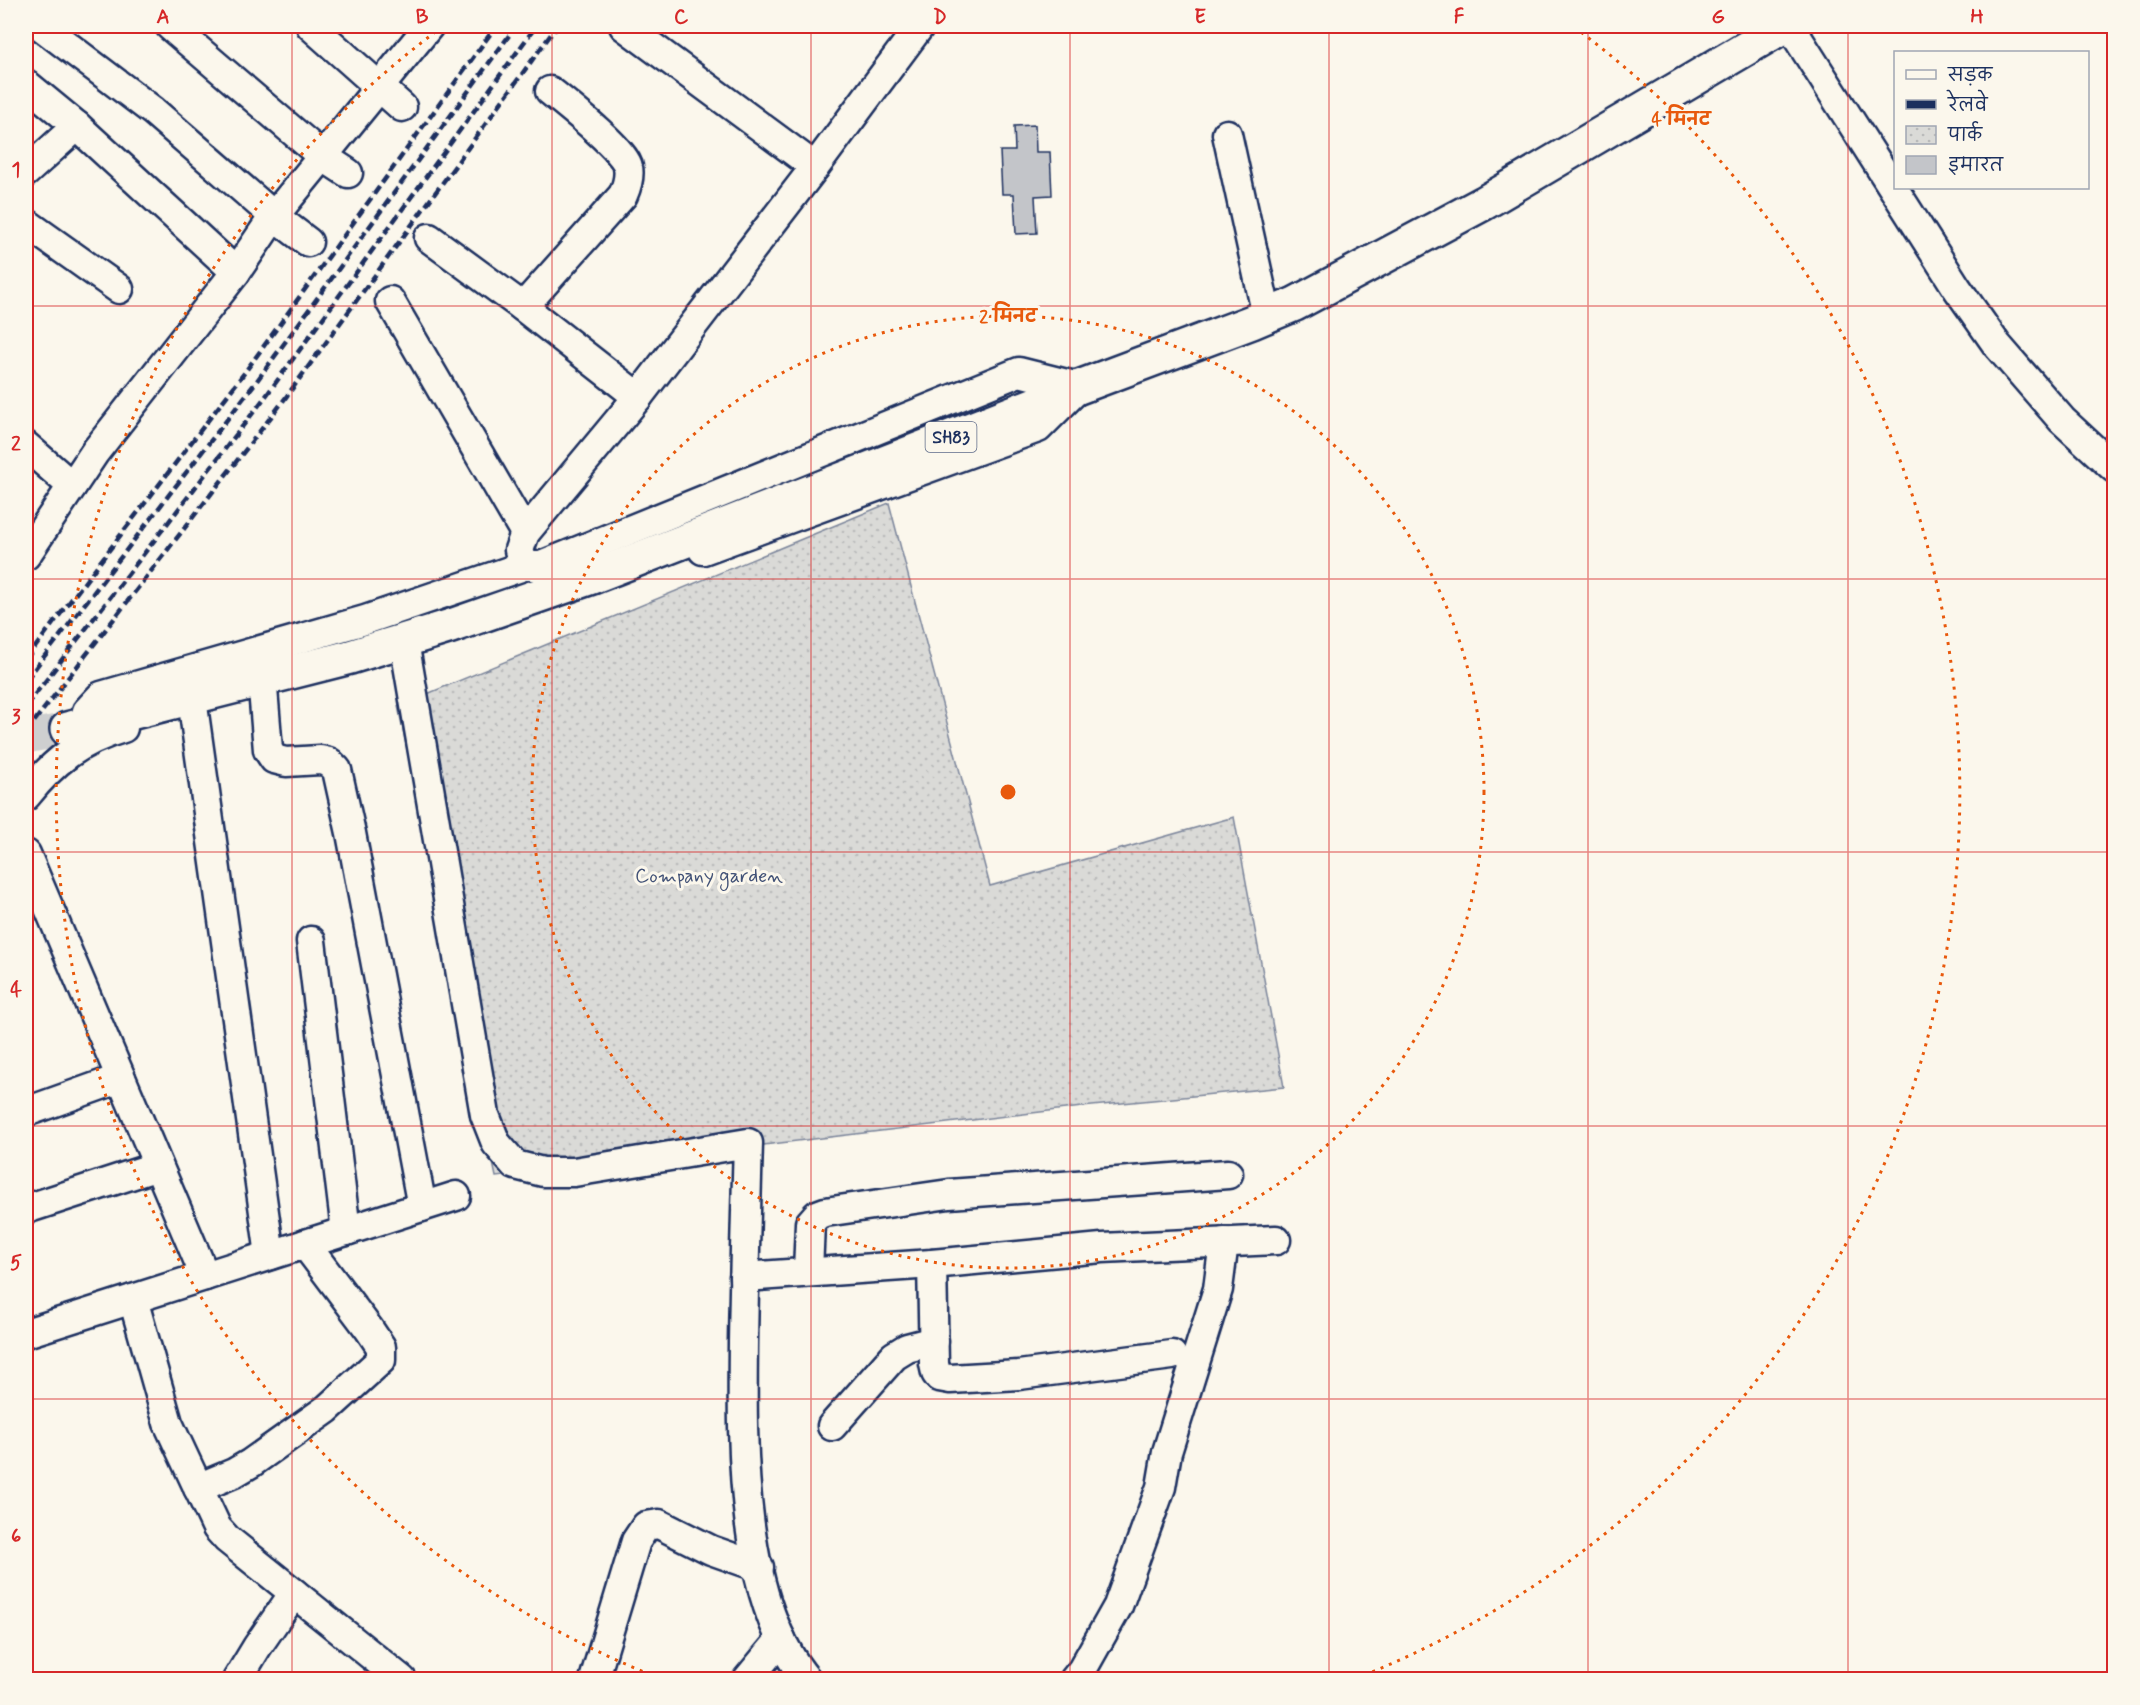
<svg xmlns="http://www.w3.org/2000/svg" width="2140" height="1705" font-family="Mynerve,'Playpen Sans Deva',sans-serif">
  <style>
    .park { fill: url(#park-dots); stroke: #7a849a; stroke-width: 1.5 }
    .building { fill: #c3c5c9; stroke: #1b2f5e; stroke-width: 1.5 }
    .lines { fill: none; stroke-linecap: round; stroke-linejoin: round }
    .major-tunnel { stroke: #cecfd0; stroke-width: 33; stroke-dasharray: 33 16; stroke-linecap: butt }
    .minor-casing { stroke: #1b2f5e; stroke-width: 33 }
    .major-casing { stroke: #1b2f5e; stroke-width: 38 }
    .minor { stroke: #fbf7ec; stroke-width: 28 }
    .major { stroke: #fbf7ec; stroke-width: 33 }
    .rail { stroke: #1b2f5e; stroke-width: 4.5; stroke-dasharray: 9 4.5; stroke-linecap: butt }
    .grid { fill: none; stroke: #d62828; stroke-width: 1.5; stroke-opacity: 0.55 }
    .ring { fill: none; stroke: #e8590c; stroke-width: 3; stroke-dasharray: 3 6 }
    .labels { text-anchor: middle; stroke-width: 6; stroke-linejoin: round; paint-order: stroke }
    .shield { fill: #fbf7ec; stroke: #5e6b89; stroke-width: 1.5 }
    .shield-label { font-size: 18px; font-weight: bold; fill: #1b2f5e }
    .park-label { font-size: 20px; fill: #415176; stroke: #fbf7ec }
    .centre { fill: #e8590c; stroke: #fbf7ec; stroke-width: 3 }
    .ring-label { font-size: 18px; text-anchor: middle; font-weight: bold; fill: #e8590c; stroke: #fbf7ec; stroke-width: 6; stroke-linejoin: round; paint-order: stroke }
    .neatline { fill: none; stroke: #d62828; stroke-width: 2 }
    .grid-label { font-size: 20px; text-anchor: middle; font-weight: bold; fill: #d62828 }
  </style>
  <defs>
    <pattern id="park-dots" width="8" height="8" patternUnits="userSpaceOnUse" patternTransform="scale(1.5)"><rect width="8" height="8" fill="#dadad7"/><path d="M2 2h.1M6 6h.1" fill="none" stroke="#babbbb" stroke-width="1.8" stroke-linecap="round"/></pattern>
  </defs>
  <rect width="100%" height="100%" fill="#fbf7ec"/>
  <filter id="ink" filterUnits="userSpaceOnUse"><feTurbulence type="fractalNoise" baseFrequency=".0167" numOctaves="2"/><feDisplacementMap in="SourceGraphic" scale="12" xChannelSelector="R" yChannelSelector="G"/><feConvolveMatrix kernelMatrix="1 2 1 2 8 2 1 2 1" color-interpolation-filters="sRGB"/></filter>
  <g filter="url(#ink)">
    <!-- park -->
    <polygon class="park" points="889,503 990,886 1234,817 1284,1087 1082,1107 496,1177 398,706"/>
    <!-- building -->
    <polygon class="building" points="1035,125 1036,152 1050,152 1052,195 1035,196 1037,233 1016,234 1014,194 1002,194 1000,151 1015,151 1014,126"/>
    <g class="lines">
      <!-- major-tunnel -->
      <polyline class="major-tunnel" points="26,737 67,729"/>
      <defs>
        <g id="minor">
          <polyline points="41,26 153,111 274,216 308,242"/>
          <polyline points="170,26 322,156 348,173"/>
          <polyline points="311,26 402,107"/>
          <polyline points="624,26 815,167"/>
          <polyline points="920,26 815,167 638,397 525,533 519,550 524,566 541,566 1019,372 1079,387"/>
          <polyline points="1790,26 1957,288 1997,345 2062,420 2114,468"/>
          <polyline points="26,84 77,126 236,272"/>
          <polyline points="1227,134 1267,316"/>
          <polyline points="26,172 77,126"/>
          <polyline points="26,223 119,289"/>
          <polyline points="429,238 523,307 638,397"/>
          <polyline points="390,301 525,533"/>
          <path d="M523,307L623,195C627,186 630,177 628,167C626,151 566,104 550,91"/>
          <polyline points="26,446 72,486"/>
          <polyline points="703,550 1038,428 1078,388"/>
          <polyline points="26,555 95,452 236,272 274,216 429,26"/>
          <path d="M406,653L485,1115L496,1143L515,1165L543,1172H574L748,1143C746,1210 744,1276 743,1343C742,1442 739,1600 807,1680"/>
          <polyline points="263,689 268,750 274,759 286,762 320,760 329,762 337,770 351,833 422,1207"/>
          <polyline points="193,706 270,1255"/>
          <polyline points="83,724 87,711 101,696 365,620 524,566"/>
          <path d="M26,796C54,761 79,741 123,728"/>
          <polyline points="26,854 205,1276"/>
          <polyline points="311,941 346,1231"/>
          <polyline points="26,1112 121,1078"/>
          <polyline points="26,1209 158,1166"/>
          <polyline points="932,1264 934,1364 936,1373 939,1377 950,1379 1019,1375 1172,1355"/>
          <polyline points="808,1272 810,1223 817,1215 825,1212 949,1194 1228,1174"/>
          <polyline points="744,1277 932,1264 1102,1248 1276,1240"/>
          <polyline points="133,1299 168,1423 217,1528 227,1539 402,1680"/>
          <polyline points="26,1333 456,1196"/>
          <polyline points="832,1426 894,1356 907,1348 934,1341"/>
          <polyline points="198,1488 234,1473 251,1463 327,1409 381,1360 381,1347 369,1329 305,1244"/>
          <polyline points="237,1680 257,1647 294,1593"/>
          <polyline points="594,1680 636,1541 646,1526 659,1524 711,1550 759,1567"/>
          <polyline points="747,1680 781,1639"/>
          <polyline points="1074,1680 1082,1670 1118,1606 1161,1487 1167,1452 1218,1289 1224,1242"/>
        </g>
        <polyline id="major" points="67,729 350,657 451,626 592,577 1079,387 1252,322 1295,304 1484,203 1784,26"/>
      </defs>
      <!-- minor casing -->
      <use href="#minor" class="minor-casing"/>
      <!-- major casing -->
      <use href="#major" class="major-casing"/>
      <!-- minor -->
      <use href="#minor" class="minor"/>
      <!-- major -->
      <use href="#major" class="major"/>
      <!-- rail -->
      <g class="rail">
        <polyline points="26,659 245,372 496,26"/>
        <polyline points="26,680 256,382 516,26"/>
        <polyline points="26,706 266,396 536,26"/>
        <polyline points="26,732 281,404 557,26"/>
      </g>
    </g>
  </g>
  <!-- grid -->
  <path class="grid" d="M292,26V1680M552,26V1680M811,26V1680M1070,26V1680M1329,26V1680M1588,26V1680M1848,26V1680M26,306H2114M26,579H2114M26,852H2114M26,1126H2114M26,1399H2114"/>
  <!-- distance rings -->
  <g class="ring">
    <circle cx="1008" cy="792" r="476"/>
    <path d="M659 1678A952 952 0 0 1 442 27M1574 27A952 952 0 0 1 1357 1678"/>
  </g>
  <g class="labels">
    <!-- shield labels -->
    <rect class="shield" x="925.5" y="422" width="51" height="30" rx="4.5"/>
    <g class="shield-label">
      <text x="951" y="443">SH83</text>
    </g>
    <!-- park labels -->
    <g class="park-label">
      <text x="709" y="882">Company garden</text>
    </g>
  </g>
  <circle cx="1008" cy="792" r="9" class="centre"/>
  <g class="ring-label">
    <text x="1681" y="125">4 मिनट</text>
    <text x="1008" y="322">2 मिनट</text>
  </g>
  <!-- margin -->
  <rect width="2140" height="1705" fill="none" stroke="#fbf7ec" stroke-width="66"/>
  <!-- legend -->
  <rect x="1894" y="51" width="195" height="138" fill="#fbf7ec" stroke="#a1a7b3" stroke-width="1.5"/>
  <rect x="1906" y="70" width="30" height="9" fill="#fbf7ec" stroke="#a1a7b3" stroke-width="1.5"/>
  <text x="1948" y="81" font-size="18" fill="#1b2f5e">सड़क</text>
  <rect x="1906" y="100" width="30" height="9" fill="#1b2f5e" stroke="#a1a7b3" stroke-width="1.5"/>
  <text x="1948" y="111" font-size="18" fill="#1b2f5e">रेलवे</text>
  <rect x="1906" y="126" width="30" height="18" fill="url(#park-dots)" stroke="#a1a7b3" stroke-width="1.5"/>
  <text x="1948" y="141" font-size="18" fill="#1b2f5e">पार्क</text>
  <rect x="1906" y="156" width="30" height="18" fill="#c3c5c9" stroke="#a1a7b3" stroke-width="1.5"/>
  <text x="1948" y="171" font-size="18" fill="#1b2f5e">इमारत</text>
  <rect x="33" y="33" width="2074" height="1639" class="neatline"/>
  <g class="grid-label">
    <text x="163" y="23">A</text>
    <text x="422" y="23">B</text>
    <text x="681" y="23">C</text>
    <text x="940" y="23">D</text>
    <text x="1200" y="23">E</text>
    <text x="1459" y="23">F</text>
    <text x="1718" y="23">G</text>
    <text x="1977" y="23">H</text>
    <text x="16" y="176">1</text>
    <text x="16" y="450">2</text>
    <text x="16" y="723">3</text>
    <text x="16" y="996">4</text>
    <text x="16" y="1269">5</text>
    <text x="16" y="1542">6</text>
  </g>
</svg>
